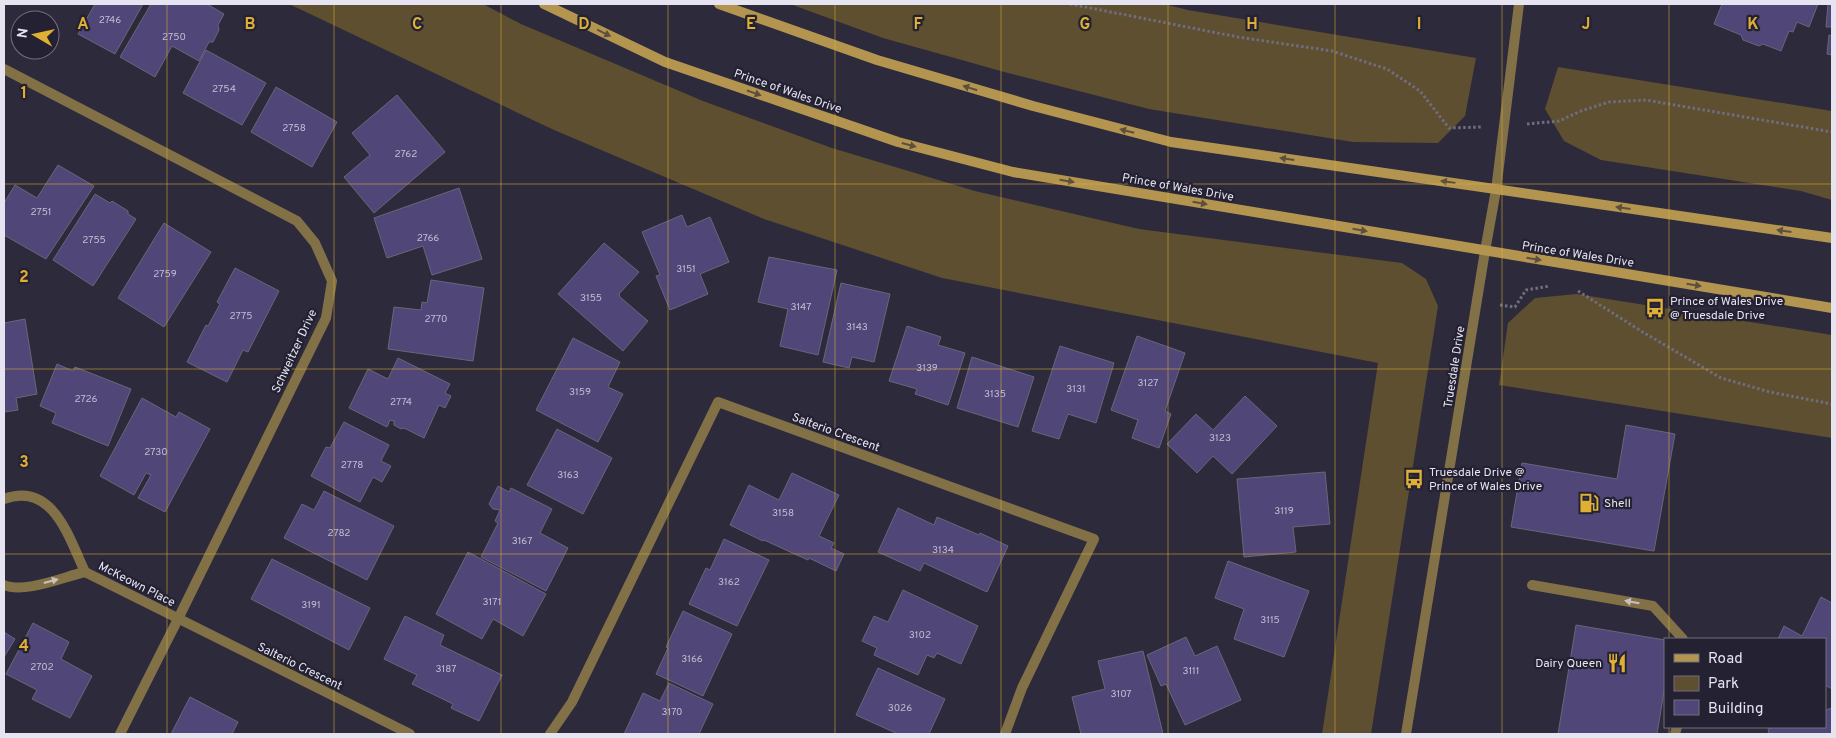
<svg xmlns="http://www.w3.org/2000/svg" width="1836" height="738" font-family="Overpass,sans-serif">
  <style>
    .green { fill: #5d4f2f }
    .building { fill: #504778; stroke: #68667a }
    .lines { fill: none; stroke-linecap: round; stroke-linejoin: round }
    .path { stroke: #706d7e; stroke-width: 3; stroke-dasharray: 2.5 2.5; stroke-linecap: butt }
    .service { stroke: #827046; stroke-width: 10 }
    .minor { stroke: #827046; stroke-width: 10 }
    .tertiary { stroke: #827046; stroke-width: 10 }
    .secondary { stroke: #b39550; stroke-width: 10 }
    .oneway { fill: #5d4f3e }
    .oneway2 { fill: #c8c1be }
    .grid { fill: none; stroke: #e0b034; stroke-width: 1; stroke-opacity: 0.55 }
    .labels { text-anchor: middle; stroke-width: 4.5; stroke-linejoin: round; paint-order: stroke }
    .number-label { font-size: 10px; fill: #c0bdd3 }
    .street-label { font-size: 12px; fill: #e6e4f1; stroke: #232132 }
    .poi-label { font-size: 12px; fill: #e6e4f1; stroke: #232132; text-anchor: start }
    .grid-label { font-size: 16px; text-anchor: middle; font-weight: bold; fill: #e0b034; stroke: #232132; stroke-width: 4.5; stroke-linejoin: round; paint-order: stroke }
  </style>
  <rect width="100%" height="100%" fill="#2d2a3c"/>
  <!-- green -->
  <g class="green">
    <polygon points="289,4 483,4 521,24 703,101 832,148 975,191 1139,229 1402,263 1426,279 1438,306 1371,734 1322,734 1378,363 942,278 764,219 554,130"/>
    <polygon points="790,4 1164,4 1188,10 1476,58 1465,116 1438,143 1353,142 1149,109 1008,73 883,38"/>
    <polygon points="1558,67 1832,111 1832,200 1801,191 1601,160 1564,141 1545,109"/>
    <polygon points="1577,294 1832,335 1832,438 1499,385 1508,323 1535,298"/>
  </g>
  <!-- building -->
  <g class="building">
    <polygon points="95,4 143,4 115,54 78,34"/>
    <polygon points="151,4 207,4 224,14 218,25 219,30 213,42 209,42 199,61 172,46 155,77 120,57"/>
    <polygon points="1722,4 1818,4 1809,27 1797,22 1793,32 1789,31 1781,51 1763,44 1759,46 1743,40 1741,35 1714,24"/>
    <polygon points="1828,4 1832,4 1832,27 1826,27"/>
    <polygon points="1829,35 1832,36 1832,55 1827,54"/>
    <polygon points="206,50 266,83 242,125 183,93"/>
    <polygon points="276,87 337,122 312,167 251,132"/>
    <polygon points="397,95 445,152 374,213 344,177 370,155 352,133"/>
    <polygon points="58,165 94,186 46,259 4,235 4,203 15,185 37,198"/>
    <polygon points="459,188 482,259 432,275 423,246 387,258 374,218"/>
    <polygon points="95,194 110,203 112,201 128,211 128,214 136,219 93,286 53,260"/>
    <polygon points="682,215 687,227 710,217 729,262 700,274 708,294 670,310 656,276 660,275 642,232"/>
    <polygon points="164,223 211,252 164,327 118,298"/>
    <polygon points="604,243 639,272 619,294 620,297 648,321 623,351 558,294"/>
    <polygon points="769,257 837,270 818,355 780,346 788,309 758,302"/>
    <polygon points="235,268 279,291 248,352 243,350 227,382 187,362 206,325 208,326 220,304 217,302"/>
    <polygon points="431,280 484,288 473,361 388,349 394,307 421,310 422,302 427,303"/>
    <polygon points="841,283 890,294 874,362 852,357 849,368 823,362"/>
    <polygon points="25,319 37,394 16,398 18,410 4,412 4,323"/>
    <polygon points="907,326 941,337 938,345 965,353 948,405 915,394 917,389 889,381"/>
    <polygon points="1137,336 1185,353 1165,411 1171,414 1159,448 1132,438 1138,420 1111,410"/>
    <polygon points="573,338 620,362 608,387 623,394 598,442 536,410"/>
    <polygon points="1060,346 1114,363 1096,423 1068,414 1059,439 1032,431"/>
    <polygon points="972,357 1034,377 1018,427 957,408"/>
    <polygon points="398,358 450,384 445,393 451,396 445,408 439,405 424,438 404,428 401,429 394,425 394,421 390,420 387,427 349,408 368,369 388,379"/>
    <polygon points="57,364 73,371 75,367 131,389 108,446 52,423 56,413 40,406"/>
    <polygon points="1245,396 1277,426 1232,474 1213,456 1197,473 1167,444 1196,414 1213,430"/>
    <polygon points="142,398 176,417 179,412 210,429 165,512 138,498 151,475 146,473 134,495 100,476"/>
    <polygon points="344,422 389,445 381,461 391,466 382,482 373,477 360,502 311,476 326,447 330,448"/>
    <polygon points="1626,425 1675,434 1654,551 1511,527 1522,463 1617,479"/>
    <polygon points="557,429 612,458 583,514 527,485"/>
    <polygon points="1325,472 1330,524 1293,527 1296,552 1244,557 1237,479"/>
    <polygon points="792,473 839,495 819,536 834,543 831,548 844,554 836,571 809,558 808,560 764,540 763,541 730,525 749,485 779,500"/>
    <polygon points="498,486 509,492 511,488 552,509 540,533 568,548 546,591 481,557 498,523 495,521 500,510 493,509 489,504"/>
    <polygon points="324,491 394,526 367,580 284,538 302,504 314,510"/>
    <polygon points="898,508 934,525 937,517 979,535 980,533 1008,546 987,592 924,563 920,571 878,552"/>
    <polygon points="724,539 769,560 737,626 689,604 706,568 710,570"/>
    <polygon points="468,552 546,594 523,636 493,619 482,639 436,614"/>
    <polygon points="272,559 370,608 349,650 251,599"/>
    <polygon points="1228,561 1309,591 1284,657 1234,639 1244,609 1215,598"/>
    <polygon points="903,590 978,626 961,664 937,653 934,658 927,655 918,675 874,655 877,648 862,641 874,616 888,622"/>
    <polygon points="1821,597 1832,603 1832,689 1825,685 1825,639 1778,639 1784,626 1802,636"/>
    <polygon points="683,611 732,634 703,696 656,674 668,648 666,647"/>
    <polygon points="405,616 444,635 440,645 502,675 479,721 451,708 453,704 412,684 417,675 384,659"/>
    <polygon points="33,623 69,642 61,659 92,676 70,718 32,699 37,690 6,674"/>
    <polygon points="1576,625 1665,640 1665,685 1657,734 1558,734"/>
    <polygon points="4,632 15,639 4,657"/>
    <polygon points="1186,637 1195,656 1217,646 1241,700 1185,725 1166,684 1161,686 1147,655"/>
    <polygon points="1143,651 1163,734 1081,734 1072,697 1105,689 1098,661"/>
    <polygon points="878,668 945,699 929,734 898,734 856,715"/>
    <polygon points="669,683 713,704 699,734 624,734 643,693 660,701"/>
    <polygon points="190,697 238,722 232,734 171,734"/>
    <polygon points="1832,708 1832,734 1764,734 1769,733 1768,729 1776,727 1825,727 1825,710"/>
  </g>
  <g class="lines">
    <!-- path -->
    <g class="path">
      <polyline points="1070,4 1238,37 1332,51 1387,69 1420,91 1449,128 1481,127"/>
      <polyline points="1527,124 1559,121 1581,111 1609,102 1646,100 1832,132"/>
      <polyline points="1578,291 1641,331 1721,378 1770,392 1832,404"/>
      <polyline points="1500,305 1515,307 1526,290 1550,286"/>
    </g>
    <!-- service -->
    <g class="service">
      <polyline points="1532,585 1653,606 1683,639"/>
      <polyline points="1675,734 1677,727"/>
    </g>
    <!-- minor -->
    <g class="minor">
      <polyline points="4,69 297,221 315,243 332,281 326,318 178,619 120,734"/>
      <polyline points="1485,251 1496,190 1519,4"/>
      <path d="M4,499C53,481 69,538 85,572C63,577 24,594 4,585"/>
      <polyline points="85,572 410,734"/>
      <polyline points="550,734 572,702 718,402 1094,539 1022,688 1005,734"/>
    </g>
    <!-- tertiary -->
    <polyline class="tertiary" points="1406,734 1485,251"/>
    <!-- secondary -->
    <g class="secondary">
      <polyline points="544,4 665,62 898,142 1013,172 1832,308"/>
      <polyline points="719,4 877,60 1033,106 1171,142 1832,238"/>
    </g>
  </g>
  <!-- one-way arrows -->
  <defs><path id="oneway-solid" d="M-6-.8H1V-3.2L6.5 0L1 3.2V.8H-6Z" transform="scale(1.25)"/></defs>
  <g class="oneway">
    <use href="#oneway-solid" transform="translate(604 33) rotate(26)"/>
    <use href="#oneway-solid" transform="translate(970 88) rotate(-163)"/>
    <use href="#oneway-solid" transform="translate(754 93) rotate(19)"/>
    <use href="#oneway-solid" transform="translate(1127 131) rotate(-166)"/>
    <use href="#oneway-solid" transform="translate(909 145) rotate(15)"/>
    <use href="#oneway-solid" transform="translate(1287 159) rotate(-172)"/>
    <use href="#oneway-solid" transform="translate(1067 181) rotate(9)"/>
    <use href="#oneway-solid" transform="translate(1448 182) rotate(-172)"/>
    <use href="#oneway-solid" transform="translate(1200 203) rotate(10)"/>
    <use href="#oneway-solid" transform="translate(1623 208) rotate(-172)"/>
    <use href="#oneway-solid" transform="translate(1360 230) rotate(10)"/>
    <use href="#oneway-solid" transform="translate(1784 231) rotate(-172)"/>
    <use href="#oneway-solid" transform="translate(1534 259) rotate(9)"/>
    <use href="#oneway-solid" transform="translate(1694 285) rotate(9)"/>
  </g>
  <g class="oneway2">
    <use href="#oneway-solid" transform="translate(51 581) rotate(-15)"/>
    <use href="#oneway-solid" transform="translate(1632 602) rotate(-170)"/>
  </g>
  <!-- grid -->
  <path class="grid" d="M167,4V734M334,4V734M501,4V734M668,4V734M835,4V734M1001,4V734M1168,4V734M1335,4V734M1502,4V734M1669,4V639M4,184H1832M4,369H1832M4,554H1832M1669,727V734"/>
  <!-- icons -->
  <defs>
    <symbol id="bus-bare" viewBox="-9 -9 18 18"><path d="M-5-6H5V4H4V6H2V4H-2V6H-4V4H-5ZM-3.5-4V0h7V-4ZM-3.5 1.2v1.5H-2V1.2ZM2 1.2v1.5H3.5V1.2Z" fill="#e0b034" stroke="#232132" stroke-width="2.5" paint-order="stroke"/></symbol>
    <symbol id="fuel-bare" viewBox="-9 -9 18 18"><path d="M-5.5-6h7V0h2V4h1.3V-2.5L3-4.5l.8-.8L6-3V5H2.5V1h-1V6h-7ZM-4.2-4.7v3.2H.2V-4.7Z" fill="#e0b034" stroke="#232132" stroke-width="2.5" paint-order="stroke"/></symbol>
    <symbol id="restaurant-bare" viewBox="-9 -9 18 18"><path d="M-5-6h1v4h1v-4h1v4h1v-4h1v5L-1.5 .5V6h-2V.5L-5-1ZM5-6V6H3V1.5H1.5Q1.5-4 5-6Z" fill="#e0b034" stroke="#232132" stroke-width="2.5" paint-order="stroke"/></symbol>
  </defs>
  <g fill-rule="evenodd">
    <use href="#bus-bare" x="1641" y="294" width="28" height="28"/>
    <use href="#bus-bare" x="1400" y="465" width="28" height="28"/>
    <use href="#fuel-bare" x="1575" y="489" width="28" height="28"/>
    <use href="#restaurant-bare" x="1603" y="649" width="28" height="28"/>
  </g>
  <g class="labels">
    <!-- number labels -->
    <g class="number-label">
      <text x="110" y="23">2746</text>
      <text x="174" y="40">2750</text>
      <text x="224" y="92">2754</text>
      <text x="294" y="131">2758</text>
      <text x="406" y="157">2762</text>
      <text x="41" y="215">2751</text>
      <text x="428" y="241">2766</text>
      <text x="94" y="243">2755</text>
      <text x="686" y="272">3151</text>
      <text x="165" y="277">2759</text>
      <text x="591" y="301">3155</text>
      <text x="801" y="310">3147</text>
      <text x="241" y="319">2775</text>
      <text x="436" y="322">2770</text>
      <text x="857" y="330">3143</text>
      <text x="927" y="371">3139</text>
      <text x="1148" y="386">3127</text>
      <text x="1076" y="392">3131</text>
      <text x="580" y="395">3159</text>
      <text x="995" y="397">3135</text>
      <text x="86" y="402">2726</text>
      <text x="401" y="405">2774</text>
      <text x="1220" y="441">3123</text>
      <text x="156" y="455">2730</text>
      <text x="352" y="468">2778</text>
      <text x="568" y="478">3163</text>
      <text x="1284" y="514">3119</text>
      <text x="783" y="516">3158</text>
      <text x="339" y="536">2782</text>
      <text x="522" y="544">3167</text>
      <text x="943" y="553">3134</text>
      <text x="729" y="585">3162</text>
      <text x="492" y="605">3171</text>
      <text x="311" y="608">3191</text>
      <text x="1270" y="623">3115</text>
      <text x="920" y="638">3102</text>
      <text x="692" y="662">3166</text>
      <text x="42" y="670">2702</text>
      <text x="446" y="672">3187</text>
      <text x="1191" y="674">3111</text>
      <text x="1121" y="697">3107</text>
      <text x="900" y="711">3026</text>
      <text x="672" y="715">3170</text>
    </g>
    <!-- street labels -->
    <g class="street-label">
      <text transform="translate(788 91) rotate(19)" y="4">Prince of Wales Drive</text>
      <text transform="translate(1178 187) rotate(10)" y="4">Prince of Wales Drive</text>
      <text transform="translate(1578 254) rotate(9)" y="4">Prince of Wales Drive</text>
      <text transform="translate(294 351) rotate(-65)" y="4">Schweitzer Drive</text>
      <text transform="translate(1454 367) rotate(-81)" y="4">Truesdale Drive</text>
      <text transform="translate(836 432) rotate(20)" y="4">Salterio Crescent</text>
      <text transform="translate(137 584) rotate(27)" y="4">McKeown Place</text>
      <text transform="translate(300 666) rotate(26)" y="4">Salterio Crescent</text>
    </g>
    <!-- poi labels -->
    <g class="poi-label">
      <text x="1670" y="305">Prince of Wales Drive<tspan x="1670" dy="14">@ Truesdale Drive</tspan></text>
      <text x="1429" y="476">Truesdale Drive @<tspan x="1429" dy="14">Prince of Wales Drive</tspan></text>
      <text x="1604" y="507">Shell</text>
      <text x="1602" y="667" text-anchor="end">Dairy Queen</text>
    </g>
  </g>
  <g class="grid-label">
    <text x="83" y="29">A</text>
    <text x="250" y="29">B</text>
    <text x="417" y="29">C</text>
    <text x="584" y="29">D</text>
    <text x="751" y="29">E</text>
    <text x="918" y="29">F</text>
    <text x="1085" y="29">G</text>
    <text x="1252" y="29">H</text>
    <text x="1419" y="29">I</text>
    <text x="1586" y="29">J</text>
    <text x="1753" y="29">K</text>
    <text x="24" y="98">1</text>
    <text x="24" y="282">2</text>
    <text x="24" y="467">3</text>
    <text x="24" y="651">4</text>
  </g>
  <!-- border -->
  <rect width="1836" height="738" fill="none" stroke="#e6e4f1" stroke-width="10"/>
  <!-- legend -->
  <rect x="1664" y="638" width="162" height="90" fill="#232132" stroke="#716f7e"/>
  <rect x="1674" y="654" width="25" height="8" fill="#b39550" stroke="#716f7e"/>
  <text x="1708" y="663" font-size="15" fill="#e6e4f1">Road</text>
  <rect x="1674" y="676" width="25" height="15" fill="#5d4f2f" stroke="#716f7e"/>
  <text x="1708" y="688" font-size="15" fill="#e6e4f1">Park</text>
  <rect x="1674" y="700" width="25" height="15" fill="#504778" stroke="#716f7e"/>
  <text x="1708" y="713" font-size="15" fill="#e6e4f1">Building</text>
  <!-- north arrow -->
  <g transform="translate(35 35) rotate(279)"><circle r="24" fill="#232132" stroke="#716f7e"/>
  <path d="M0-4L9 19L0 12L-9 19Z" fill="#e0b034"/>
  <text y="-8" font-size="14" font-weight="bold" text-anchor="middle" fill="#e6e4f1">N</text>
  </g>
</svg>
